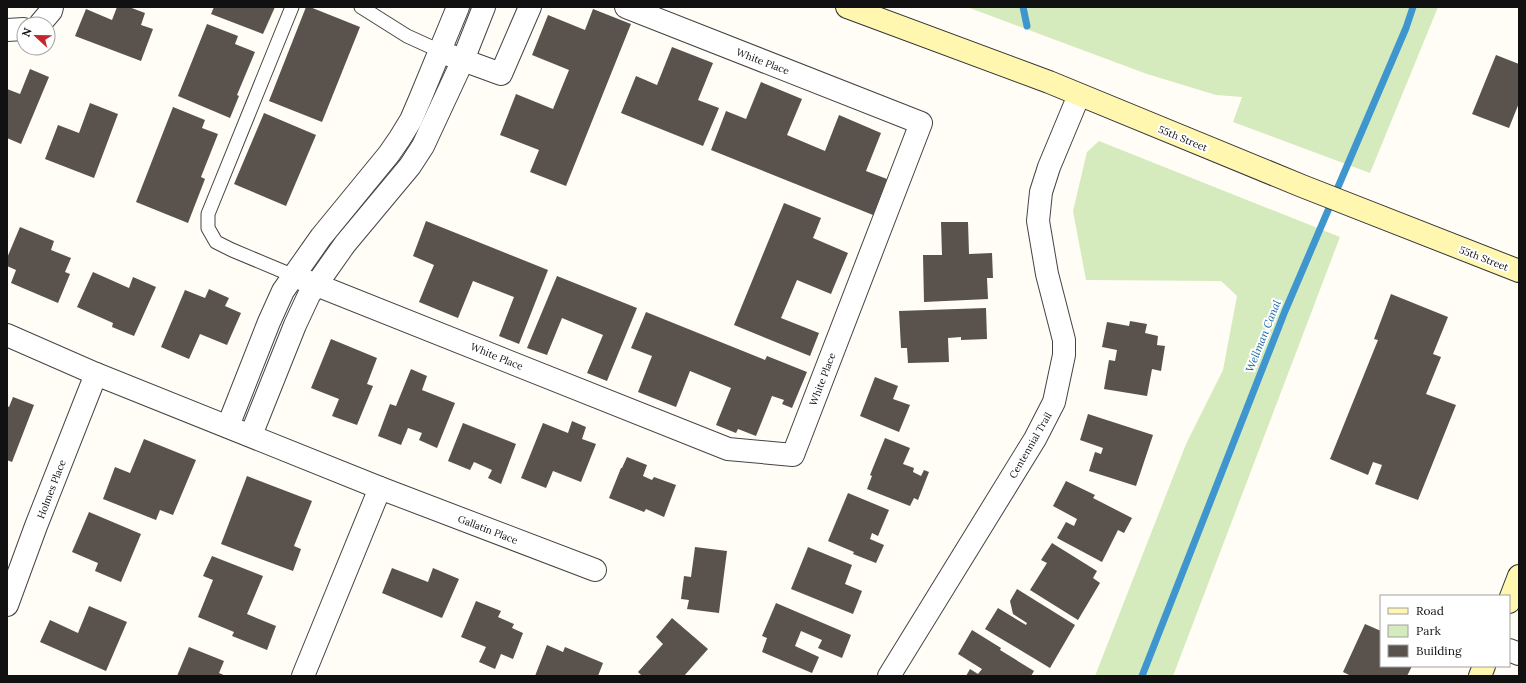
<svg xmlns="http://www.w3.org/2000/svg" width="1526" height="683" font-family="Lora,serif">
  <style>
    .green { fill: #d5ebbd }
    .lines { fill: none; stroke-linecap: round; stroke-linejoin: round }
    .stream { stroke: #3f96cf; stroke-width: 7 }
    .building { fill: #5a524d }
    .lane-casing { stroke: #444; stroke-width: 15 }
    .street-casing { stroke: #444; stroke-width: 24 }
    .secondary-casing { stroke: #333; stroke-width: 24 }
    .lane { stroke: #fff; stroke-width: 13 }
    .street { stroke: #fff; stroke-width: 22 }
    .secondary { stroke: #fff6b0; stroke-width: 22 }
    .labels { text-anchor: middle; stroke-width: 4; stroke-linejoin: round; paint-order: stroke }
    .street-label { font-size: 10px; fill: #111; stroke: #fff }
    .water-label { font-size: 11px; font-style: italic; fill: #1768a6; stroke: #fff }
  </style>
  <rect width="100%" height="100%" fill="#fffdf5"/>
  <!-- green -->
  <g class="green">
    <polygon points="967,7 1438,7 1370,173 1233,122 1242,97 1216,95 1147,74"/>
    <polygon points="1099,141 1340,237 1173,676 1095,676 1186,444 1223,370 1237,296 1221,281 1086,280 1073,211 1087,152"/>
  </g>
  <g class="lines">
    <!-- stream -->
    <g class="stream">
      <polyline points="1023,7 1027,26"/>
      <polyline points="1142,676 1285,311 1406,28 1413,7"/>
    </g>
  </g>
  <!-- building -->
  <g class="building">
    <polygon points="117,7 129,7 145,13 141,25 153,29 141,61 75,36 86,9 112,20"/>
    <polygon points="214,7 275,7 263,34 211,14"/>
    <polygon points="306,7 310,7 360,27 322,122 269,101"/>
    <polygon points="593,9 631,24 566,186 530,172 539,150 500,135 516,94 553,109 569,70 532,55 548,15 585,30"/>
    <polygon points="207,24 238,36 235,44 255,52 237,95 239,96 230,118 178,96"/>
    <polygon points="672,47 713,63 698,100 719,108 703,146 621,113 636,76 657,85"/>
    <polygon points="1496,55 1519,64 1519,103 1509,128 1472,114"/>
    <polygon points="30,69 49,77 21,144 7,138 7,89 20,94"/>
    <polygon points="761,82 802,99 787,135 825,151 839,115 881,133 866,171 887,179 873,215 711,150 726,111 746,119"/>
    <polygon points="90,103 118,114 94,178 45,159 58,125 79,133"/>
    <polygon points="173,107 205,120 202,128 218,134 201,177 205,179 188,223 136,202"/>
    <polygon points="264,113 316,135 286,206 234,184"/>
    <polygon points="784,203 821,218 813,238 848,253 831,294 797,280 781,318 819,333 810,356 734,325"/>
    <polygon points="426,221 548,270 519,344 499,336 514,297 473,281 458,318 419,302 434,265 413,256"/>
    <polygon points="941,222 968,222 969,254 992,253 993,278 987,278 988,299 924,302 923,255 942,255"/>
    <polygon points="20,227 54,241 51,250 71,258 65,272 70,274 58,303 11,283 16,270 7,266 7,258"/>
    <polygon points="93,272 129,288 133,277 156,287 134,336 112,327 113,323 77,307"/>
    <polygon points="557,276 637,308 607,381 587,373 603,335 562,318 547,355 527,348"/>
    <polygon points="209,289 229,298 225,306 241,313 227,345 200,334 189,359 161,347 185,290 205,298"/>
    <polygon points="1391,294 1448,317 1433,354 1441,357 1426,394 1456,405 1418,500 1375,484 1382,465 1373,462 1368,475 1330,459 1378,340 1374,339"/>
    <polygon points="986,308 987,339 961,340 961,337 948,338 949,362 908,363 907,348 901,348 899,311"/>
    <polygon points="646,312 765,360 767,356 807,372 792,408 782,404 784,400 772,396 756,436 738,429 736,433 716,425 731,388 690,371 676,407 638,392 652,356 631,348"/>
    <polygon points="1130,321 1147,324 1145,333 1158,336 1157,345 1165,346 1161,371 1152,369 1147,396 1104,389 1109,360 1115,361 1117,350 1102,347 1107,322 1129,326"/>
    <polygon points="331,339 377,358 367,384 373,386 357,425 332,416 339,399 311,388"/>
    <polygon points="411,369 427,376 422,390 455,403 437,448 419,440 422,433 408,428 401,445 378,436 390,404 396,406"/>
    <polygon points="875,377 898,386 893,399 910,405 899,432 860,416"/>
    <polygon points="13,397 34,405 12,462 7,460 7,406 9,407"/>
    <polygon points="1088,414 1153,435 1136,486 1089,471 1095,452 1101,454 1103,448 1080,440"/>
    <polygon points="572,421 586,427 582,439 596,444 581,482 553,471 546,488 521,478 543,423 568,433"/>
    <polygon points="463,423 516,444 501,484 488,478 492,470 474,462 470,470 448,461"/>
    <polygon points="885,438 910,448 903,464 914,468 913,472 921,476 924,470 929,472 918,500 914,498 910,506 867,489 872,476 870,475"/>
    <polygon points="144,439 196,460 173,515 160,510 156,520 103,499 115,467 130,473"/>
    <polygon points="627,457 647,465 643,476 652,480 654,477 676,485 664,517 646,509 644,512 609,498 621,468 622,468"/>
    <polygon points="247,476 312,501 294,546 301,549 293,571 221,544"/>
    <polygon points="1066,481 1095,495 1093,498 1132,518 1124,533 1118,530 1102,562 1057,538 1066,522 1074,526 1077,519 1053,506"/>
    <polygon points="848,493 889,510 878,536 872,533 870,539 884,545 876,563 853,554 854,552 828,541"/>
    <polygon points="89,512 141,534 121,582 95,571 98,563 72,552"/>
    <polygon points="1052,543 1097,571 1093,578 1100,583 1078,620 1030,590 1047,563 1041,560"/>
    <polygon points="695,547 727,551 719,613 687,609 689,600 681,599 684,576 691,577"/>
    <polygon points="808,547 852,565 845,584 862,591 853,614 791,589"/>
    <polygon points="212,556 263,576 247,614 276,626 267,650 232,636 234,632 198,617 213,580 203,576"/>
    <polygon points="392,568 428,582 433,568 459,579 442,618 382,593"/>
    <polygon points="1017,589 1075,625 1050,668 985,629 998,608 1026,625 1027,623 1013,614 1010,601"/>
    <polygon points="476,601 501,611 498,617 514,624 512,628 523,633 513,659 501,654 495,669 479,662 486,647 461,637"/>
    <polygon points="776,603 851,635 842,658 818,648 822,640 801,631 795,646 819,657 812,673 762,652 767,638 762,636"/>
    <polygon points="89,606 127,622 106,671 40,642 50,620 78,633"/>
    <polygon points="672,618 708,649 684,676 642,676 638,672 663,644 656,637"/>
    <polygon points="1365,624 1381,631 1381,666 1412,666 1407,676 1351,676 1343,672"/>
    <polygon points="972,630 1001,648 1000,650 1034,671 1031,676 966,676 970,669 978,674 982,669 958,654"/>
    <polygon points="547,645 563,652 565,647 603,663 598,676 535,676"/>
    <polygon points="189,647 224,661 219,673 226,676 177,676"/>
  </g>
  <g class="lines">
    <defs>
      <g id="lane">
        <polyline points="292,7 208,214 208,228 216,242 232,250 294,276"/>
        <polyline points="361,7 407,36 440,51"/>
      </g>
      <g id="street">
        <polyline points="40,24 51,11 52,7"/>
        <polyline points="7,30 24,29"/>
        <polyline points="449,55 501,74 530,7"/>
        <polyline points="294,276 728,449 793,455 921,123 626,7"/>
        <polyline points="7,335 96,374 380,488 595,570"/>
        <polyline points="228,426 269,322 283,291 321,237 389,154 400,138 411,120 420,99 458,7"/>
        <polyline points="251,435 295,325 309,295 345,244 410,166 423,146 463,60 484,7"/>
        <polyline points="7,605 36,526 96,374"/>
        <polyline points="1509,650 1519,654"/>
        <polyline points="303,676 380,488"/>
        <polyline points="889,676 1035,439 1054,402 1064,355 1064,340 1047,274 1038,221 1041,192 1049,167 1079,95"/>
      </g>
      <g id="secondary">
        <polyline points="847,7 1049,82 1302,186 1519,271"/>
        <polyline points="1509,602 1519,576"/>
        <polyline points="1480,676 1484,666"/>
      </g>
    </defs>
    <!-- lane casing -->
    <use href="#lane" class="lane-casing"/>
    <!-- street casing -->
    <use href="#street" class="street-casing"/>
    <!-- secondary casing -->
    <use href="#secondary" class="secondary-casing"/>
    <!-- lane -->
    <use href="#lane" class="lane"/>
    <!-- street -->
    <use href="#street" class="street"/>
    <!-- secondary -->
    <use href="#secondary" class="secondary"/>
  </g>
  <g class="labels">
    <!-- street labels -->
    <g class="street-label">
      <text transform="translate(763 61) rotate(21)" y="4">White Place</text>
      <text transform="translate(1183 138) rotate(22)" y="4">55th Street</text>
      <text transform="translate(1484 258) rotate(21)" y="4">55th Street</text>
      <text transform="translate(497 356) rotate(22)" y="4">White Place</text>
      <text transform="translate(822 379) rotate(-69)" y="4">White Place</text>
      <text transform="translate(1030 445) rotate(-60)" y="4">Centennial Trail</text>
      <text transform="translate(51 489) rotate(-69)" y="4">Holmes Place</text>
      <text transform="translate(488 529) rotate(21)" y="4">Gallatin Place</text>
    </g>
    <!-- water labels -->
    <g class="water-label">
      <text transform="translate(1263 336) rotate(-68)" y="4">Wellman Canal</text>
    </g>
  </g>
  <!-- border -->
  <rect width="1526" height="683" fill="none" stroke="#111111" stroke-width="16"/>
  <!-- legend -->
  <rect x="1380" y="595" width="130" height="72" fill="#ffffff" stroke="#a0a0a0"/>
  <rect x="1388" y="608" width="20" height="6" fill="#fff6b0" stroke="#a0a0a0"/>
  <text x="1416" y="615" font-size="12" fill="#111111">Road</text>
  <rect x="1388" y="625" width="20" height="12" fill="#d5ebbd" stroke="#a0a0a0"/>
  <text x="1416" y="635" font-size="12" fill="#111111">Park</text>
  <rect x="1388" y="645" width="20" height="12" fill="#5a524d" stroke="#a0a0a0"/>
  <text x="1416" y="655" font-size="12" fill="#111111">Building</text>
  <!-- north arrow -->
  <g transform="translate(36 36) rotate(292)"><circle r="19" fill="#ffffff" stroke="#a0a0a0"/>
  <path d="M0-3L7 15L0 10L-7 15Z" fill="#c4262e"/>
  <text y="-6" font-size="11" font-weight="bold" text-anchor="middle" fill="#111111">N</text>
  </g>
</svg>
